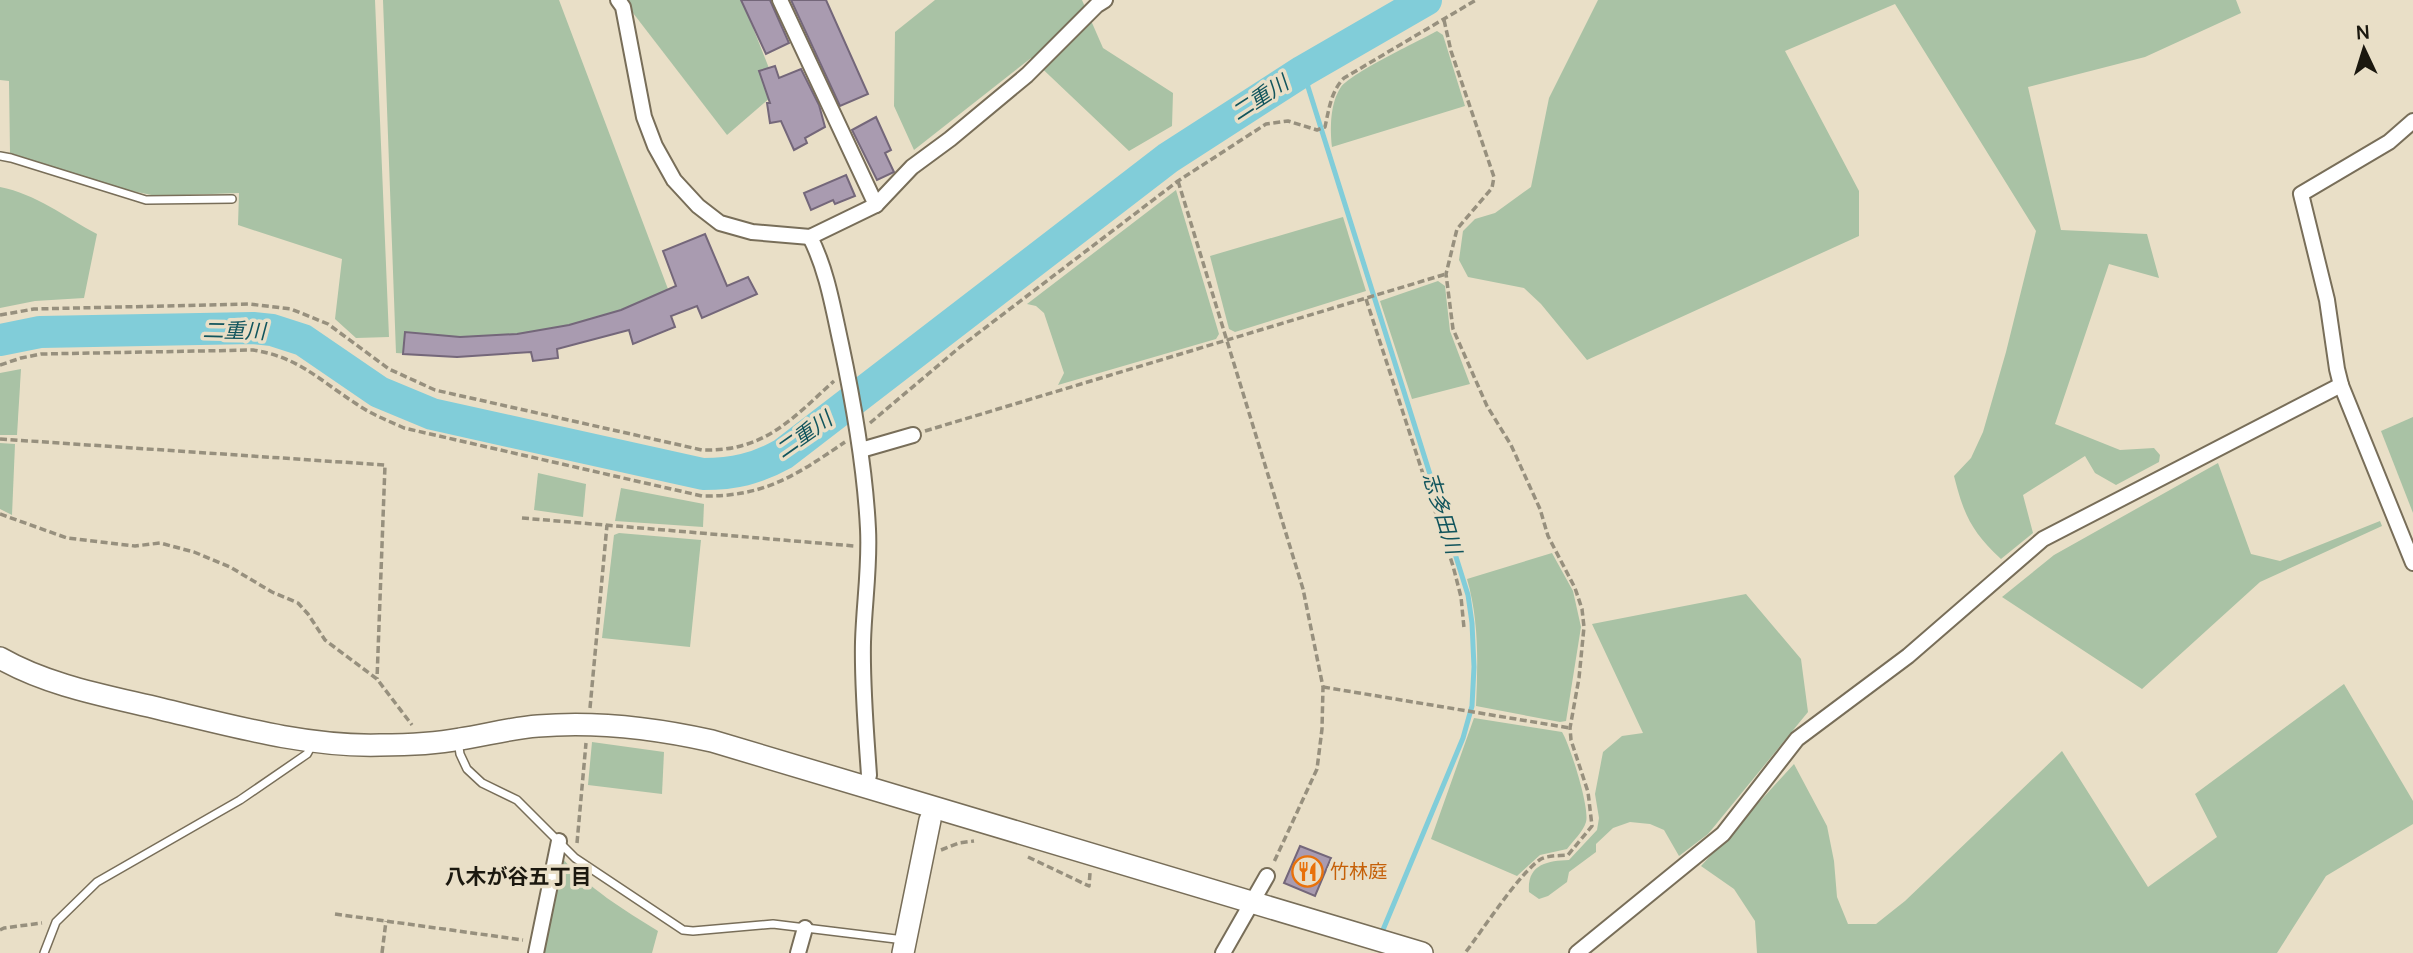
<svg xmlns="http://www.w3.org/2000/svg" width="2413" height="953" font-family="Manrope,'Noto Sans JP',sans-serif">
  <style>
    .green { fill: #a9c2a5 }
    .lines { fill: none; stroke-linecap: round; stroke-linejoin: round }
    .stream { stroke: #81cdd9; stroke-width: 5 }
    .river { stroke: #81cdd9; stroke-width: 32 }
    .building { fill: #a99bb0; stroke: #74677a; stroke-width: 2 }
    .lane-casing { stroke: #786e59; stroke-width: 10 }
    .street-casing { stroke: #786e59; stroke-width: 18 }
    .secondary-casing { stroke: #786e59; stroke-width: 24 }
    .path { stroke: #97907e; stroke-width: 3.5; stroke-dasharray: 7 3.5; stroke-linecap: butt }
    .lane { stroke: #fff; stroke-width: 7 }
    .street { stroke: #fff; stroke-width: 14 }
    .secondary { stroke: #fff; stroke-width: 21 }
    .labels { text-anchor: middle; stroke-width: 7; stroke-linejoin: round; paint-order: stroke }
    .food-label { font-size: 19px; fill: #c56008; stroke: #e9dfc7; text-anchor: start }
    .water-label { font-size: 21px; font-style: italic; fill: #12555d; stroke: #e9dfc7 }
    .neighbourhood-label { font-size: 21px; font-weight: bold; fill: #1b180f; stroke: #e9dfc7 }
  </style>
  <rect width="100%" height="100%" fill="#e9dfc7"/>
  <!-- green -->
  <g class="green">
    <polygon points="0,0 375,0 389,337 356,338 335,319 342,259 238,225 239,193 156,196 128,190 10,153 9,81 0,80"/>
    <polygon points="383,0 559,0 671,297 664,301 675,327 633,344 628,330 558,349 558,358 533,361 530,352 457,357 396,353"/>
    <polygon points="623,0 742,0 778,91 727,135"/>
    <polygon points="935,0 1082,0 1103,48 1173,93 1172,126 1129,151 1031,58 914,150 894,106 895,32"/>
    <path d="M1598,0H2236L2241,13L2145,57L2028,87L2061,230L2147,234L2159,278L2109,264L2055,424L2120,450L2154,448L2160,455L2159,462L2116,485L2095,473L2085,456L2023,495L2033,533L2001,559C1971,531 1964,515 1954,476L1971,458L1983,432L2006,352L2036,231L1895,4L1785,51L1859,191V236L1587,360L1541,304L1524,288L1468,277L1459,260L1463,231L1475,219L1495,213L1531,187L1549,98Z"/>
    <path d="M1437,31L1443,35L1465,106L1332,147C1330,128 1330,103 1341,87C1353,72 1417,42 1437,31Z"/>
    <path d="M0,187C36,194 65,217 97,234L84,298L35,301L0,308Z"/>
    <polygon points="1176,190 1219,334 1216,339 1058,385 1064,373 1044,313 1036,306 1027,304"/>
    <polygon points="1343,217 1366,291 1235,332 1229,329 1210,256"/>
    <polygon points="1438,281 1445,286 1450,331 1470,384 1412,399 1380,301"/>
    <polygon points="21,369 17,435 0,435 0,373"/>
    <polygon points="2413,417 2413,513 2381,431"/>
    <polygon points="0,443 15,444 12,515 0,509"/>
    <polygon points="2218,463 2251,554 2280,561 2380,521 2382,526 2260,582 2142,689 2002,597 2054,555"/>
    <polygon points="538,473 586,484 583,517 534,510"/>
    <polygon points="621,488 704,504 703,527 615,521"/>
    <polygon points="619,533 701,540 690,647 602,638 614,535"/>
    <path d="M1552,553L1573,591L1581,627L1566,721L1560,722L1476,706C1478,663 1479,620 1467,579Z"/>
    <path d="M1746,594L1801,659L1808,712L1708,834L1679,856L1664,830L1650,824L1630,822L1613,828L1596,844V852L1569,872L1567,882L1548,896L1539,899L1529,892C1527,864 1547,861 1569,860L1597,830L1599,818L1595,794L1603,752L1622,736L1643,733L1592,624Z"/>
    <polygon points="2344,684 2413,801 2413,824 2326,876 2277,953 1757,953 1755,921 1734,889 1701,866 1794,764 1827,826 1834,861 1837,897 1848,924 1876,924 1905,901 2062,751 2148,887 2217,837 2195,794"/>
    <path d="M1474,718L1562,732C1570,745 1590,808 1586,822C1583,832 1573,841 1567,849L1540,855L1517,876L1431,839Z"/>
    <polygon points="592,742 664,752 662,794 588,785"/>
    <path d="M562,858C588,888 624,910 658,931L652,953H543Z"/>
  </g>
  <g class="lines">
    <!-- stream -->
    <polyline class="stream" points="1303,71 1468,595 1472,623 1474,667 1472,706 1463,738 1380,937"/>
    <!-- river -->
    <path class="river" d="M0,340L40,332L253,328L272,330L303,340L379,392L432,414L703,474C734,474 756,469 783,454L1168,158L1303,71L1426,0"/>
  </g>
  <!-- building -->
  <g class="building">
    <polygon points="741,0 770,0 789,43 766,54"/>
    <polygon points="791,0 826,0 868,94 840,106"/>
    <polygon points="775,66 779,78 801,69 819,105 825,127 805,138 807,143 794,150 781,121 770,123 767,103 770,103 759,71"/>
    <polygon points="876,117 891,150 885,153 894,172 877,180 852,130"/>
    <polygon points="846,175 855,196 835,204 833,200 811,210 804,193"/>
    <polygon points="705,234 727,286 748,277 757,294 702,318 697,306 671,316 675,327 633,344 629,330 557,349 558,358 533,361 531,352 457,357 403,354 405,332 460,337 517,334 569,325 621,310 676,286 663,251"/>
    <polygon points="1300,846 1331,858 1315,896 1284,883"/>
  </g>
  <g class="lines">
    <defs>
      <g id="lane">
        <polyline points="0,156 11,158 146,200 232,199"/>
        <polyline points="458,741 460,754 467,769 482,783 517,800 575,858 683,930 693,931 773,924 904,940"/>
        <polyline points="44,953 56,922 97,882 240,800 307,754 313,743"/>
      </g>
      <g id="street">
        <polyline points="618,0 623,7 644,117 655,146 674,180 698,206 720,223 752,232 810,237 876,205 912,167 950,139 1027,75 1097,5 1105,0"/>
        <polyline points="780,0 876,205"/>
        <polyline points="2413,121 2389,142 2301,194 2327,300 2337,369 2341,385 2413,563"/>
        <path d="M810,237C827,270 833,308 841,344C854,405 865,467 868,529C870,567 864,604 863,642C862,686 866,731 869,775L866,788"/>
        <polyline points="861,450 913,435"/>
        <polyline points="536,953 559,841"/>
        <polyline points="798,953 805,928"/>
        <polyline points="1223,953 1267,876"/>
        <polyline points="1577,953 1723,834 1797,739 1908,656 2043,539 2341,385"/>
      </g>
      <g id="secondary">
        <path d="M0,658C49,686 107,696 161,709C232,726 307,747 380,745C406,745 434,744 460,739C486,735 511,728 538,726C597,721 654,728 712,741L1422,953"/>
        <polyline points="903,953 930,820"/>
      </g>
    </defs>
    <!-- lane casing -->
    <use href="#lane" class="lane-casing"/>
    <!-- street casing -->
    <use href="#street" class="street-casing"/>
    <!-- secondary casing -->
    <use href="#secondary" class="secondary-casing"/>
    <!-- path -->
    <g class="path">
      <path d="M1444,20L1451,51L1494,177L1492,188L1457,229L1446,274L1453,329L1487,406L1511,445L1540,509L1548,536L1575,588L1582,609L1584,627L1579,678L1570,728L1571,740L1588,792L1592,826L1568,855C1559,856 1549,855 1541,859C1520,872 1482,931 1465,953"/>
      <polyline points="1178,181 1303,589 1323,687 1322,729 1317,769 1274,862"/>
      <polyline points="1366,299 1453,566 1461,597 1464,628"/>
      <path d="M0,315L34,309L249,304L291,309L328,324L389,369L435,390L702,450C764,452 792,419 834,381"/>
      <path d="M0,365L21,358L41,354L253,350C298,357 318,379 355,403C370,414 387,420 404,428L702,496C764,497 795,476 845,442"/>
      <path d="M870,423L960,347L1178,181L1266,124L1288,121L1317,130L1325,127C1329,109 1331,91 1344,78L1476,0"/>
      <polyline points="925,431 1446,274"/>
      <polyline points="0,439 385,465 377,679"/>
      <polyline points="0,514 67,538 135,546 160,543 194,552 230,567 272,592 298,603 308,614 325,640 377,679 412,725"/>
      <polyline points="522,518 854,546"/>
      <polyline points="1323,687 1570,728"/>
      <polyline points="590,708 607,525"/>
      <polyline points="577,843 586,743"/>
      <polyline points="941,850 959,843 974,841"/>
      <polyline points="1028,857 1089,886 1090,873"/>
      <polyline points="335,914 523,940"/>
      <polyline points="0,930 4,928 42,923"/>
      <polyline points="382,953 386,921"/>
    </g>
    <!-- lane -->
    <use href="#lane" class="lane"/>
    <!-- street -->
    <use href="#street" class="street"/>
    <!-- secondary -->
    <use href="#secondary" class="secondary"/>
  </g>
  <!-- icons -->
  <defs>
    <symbol id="restaurant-ring" viewBox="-11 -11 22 22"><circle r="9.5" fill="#e9dfc7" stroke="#e8710a" stroke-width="1.5"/><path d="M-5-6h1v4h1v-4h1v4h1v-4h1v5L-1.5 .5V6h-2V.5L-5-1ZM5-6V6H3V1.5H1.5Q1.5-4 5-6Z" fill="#e8710a"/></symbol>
  </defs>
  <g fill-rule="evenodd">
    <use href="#restaurant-ring" x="1290" y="854" width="35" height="35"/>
  </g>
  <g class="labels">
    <!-- food labels -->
    <g class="food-label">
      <text x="1330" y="878">竹林庭</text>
    </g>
    <!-- water labels -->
    <g class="water-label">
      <text transform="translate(1260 98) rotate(-33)" y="7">二重川</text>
      <text transform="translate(234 331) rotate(1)" y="7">二重川</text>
      <text transform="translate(804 435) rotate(-35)" y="7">二重川</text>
      <text transform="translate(1442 513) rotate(73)" y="7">志多田川</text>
    </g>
    <!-- neighbourhood labels -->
    <g class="neighbourhood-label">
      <text x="518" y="884">八木が谷五丁目</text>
    </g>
  </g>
  <!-- north arrow -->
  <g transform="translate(2364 49) rotate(356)" stroke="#e9dfc7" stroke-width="5" paint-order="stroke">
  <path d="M0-5L12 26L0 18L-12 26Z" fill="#1b180f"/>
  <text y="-10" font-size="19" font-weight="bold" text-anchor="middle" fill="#1b180f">N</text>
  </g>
</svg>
